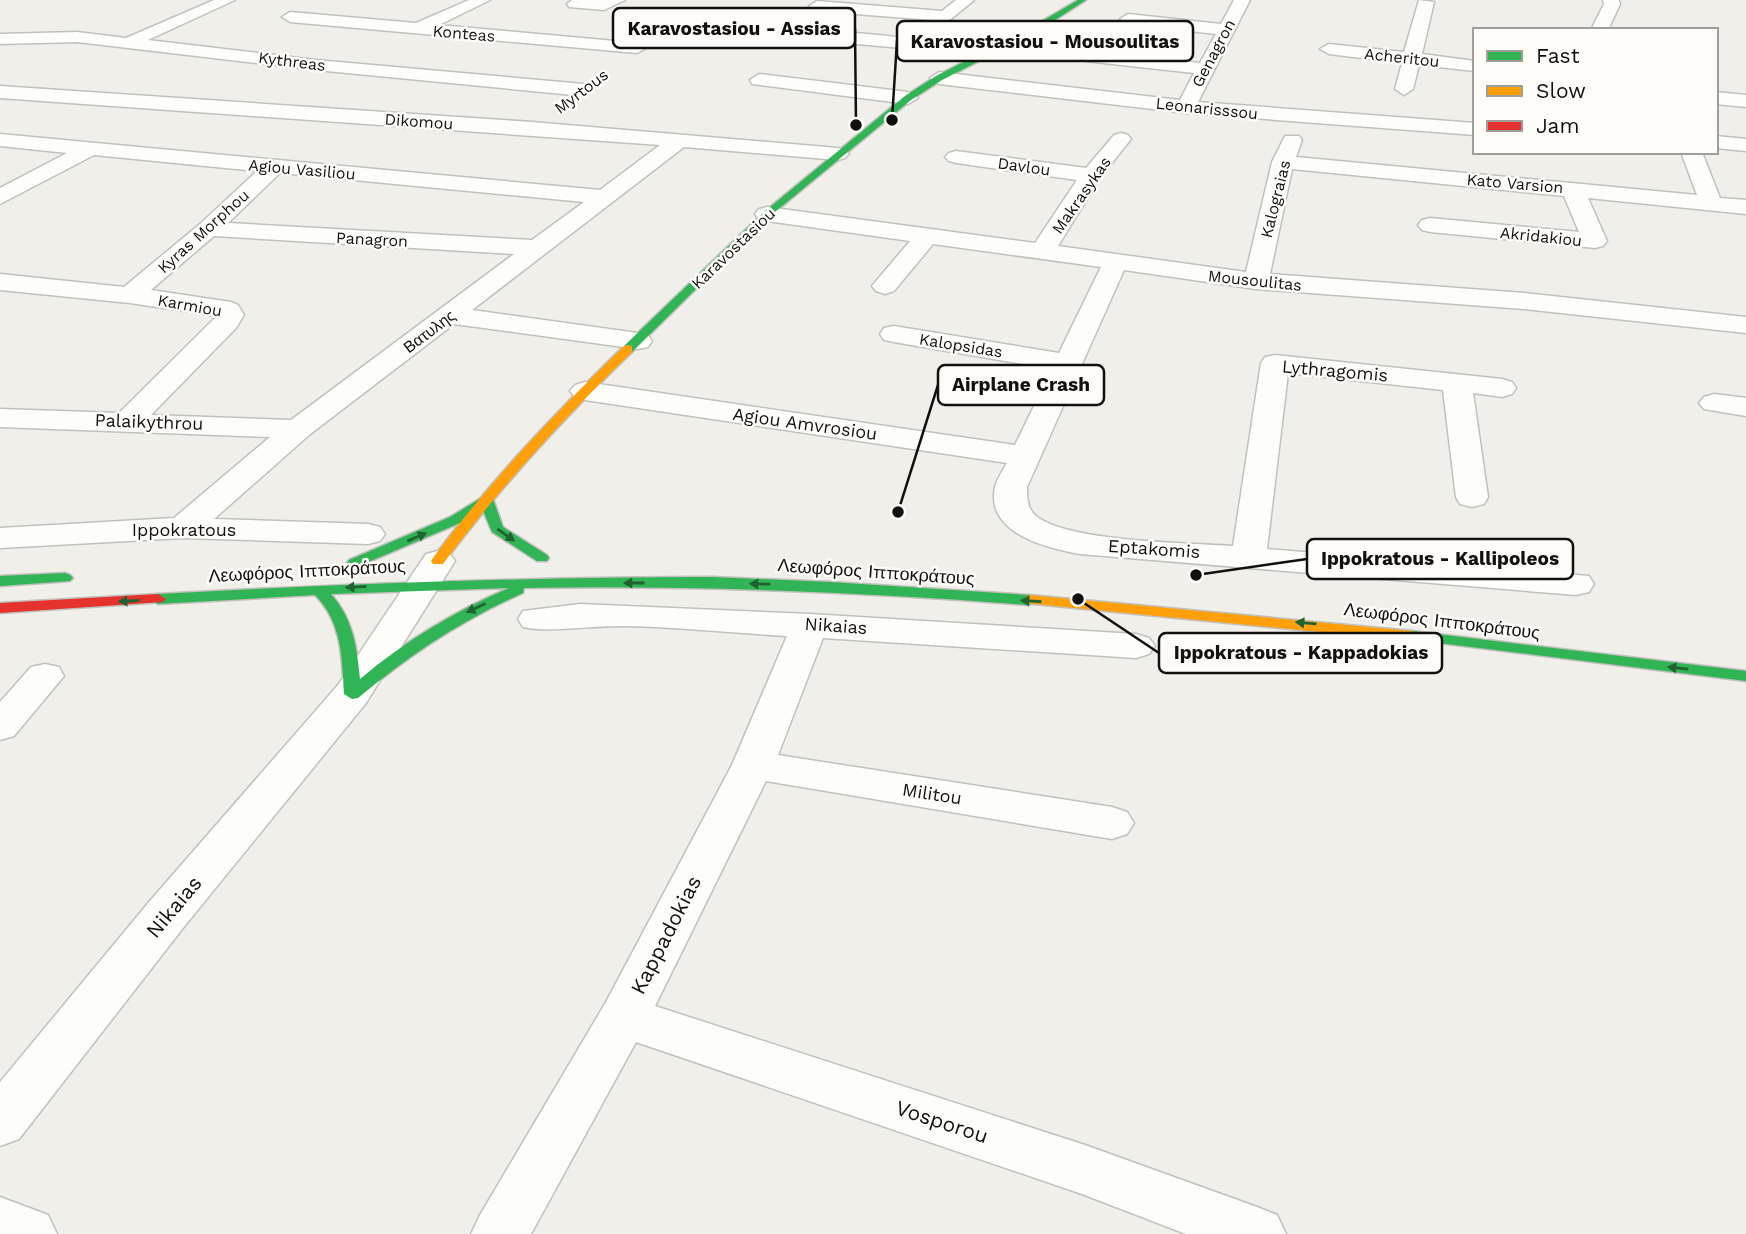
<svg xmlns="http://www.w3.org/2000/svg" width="1746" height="1234" font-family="'Work Sans',sans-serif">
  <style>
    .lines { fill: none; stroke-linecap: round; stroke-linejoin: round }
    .street-casing { stroke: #c1c1bc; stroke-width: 3 }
    .fast-casing { stroke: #c1c1bc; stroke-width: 3 }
    .slow-casing { stroke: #c1c1bc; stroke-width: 3 }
    .jam-casing { stroke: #c1c1bc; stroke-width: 3 }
    .street { fill: #fdfdfc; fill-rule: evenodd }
    .fast { fill: #30b455; fill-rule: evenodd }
    .slow { fill: #ff9f0a; fill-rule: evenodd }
    .jam { fill: #e5322d; fill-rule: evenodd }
    .oneway { fill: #206231 }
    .labels { text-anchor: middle; stroke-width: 5; stroke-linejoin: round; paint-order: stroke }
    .far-street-label { font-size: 16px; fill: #11100d; stroke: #fffdf9 }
    .street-label { font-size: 18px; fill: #11100d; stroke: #fffdf9 }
    .near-street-label { font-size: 21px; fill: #11100d; stroke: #fffdf9 }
    .leader { fill: none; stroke: #11100d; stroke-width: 2.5 }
    .callout-dot { fill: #11100d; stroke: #fffdf9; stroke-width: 2.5 }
    .callout { fill: #fffdf9; stroke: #11100d; stroke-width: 2.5 }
    .callout-label { font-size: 19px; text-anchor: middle; font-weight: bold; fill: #11100d }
  </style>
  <rect width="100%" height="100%" fill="#f0efe9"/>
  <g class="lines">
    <defs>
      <g id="street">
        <polygon points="214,0 235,0 148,40 316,60 584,84 593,90 584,96 316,70 77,42 0,44 0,34 77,32 126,38"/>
        <polygon points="469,0 490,0 439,25 637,43 646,48 637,53 290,22 282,17 290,12 416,23"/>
        <polygon points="572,0 625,0 604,10 569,7 567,4"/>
        <polygon points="956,0 974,0 951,19 945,21 817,11 809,6 817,1 942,11"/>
        <polygon points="1234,0 1250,0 1198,102 1475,123 1475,135 1186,113 939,84 930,78 939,72 1180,100 1194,73 1085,61 1076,56 1085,51 1200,63 1216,34 1128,24 1120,19 1128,14 1221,24"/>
        <polygon points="1419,0 1434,2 1422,54 1475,61 1475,71 1419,65 1413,89 1404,95 1395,89 1402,63 1329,54 1320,49 1329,44 1404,52"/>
        <polygon points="1603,0 1619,0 1620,4 1608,30 1591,30 1604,4"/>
        <path d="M666,18C706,21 980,39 993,54L984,59L937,51L660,27L658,23L660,19Z"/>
        <polygon points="759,74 908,92 918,98 908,104 752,84 750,80"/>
        <path d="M0,86L532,122L838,148L845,150L849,154L845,158L838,160L684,147L472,310L638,333L648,335L652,341L648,347L638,349L454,324L309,435L214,519L368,524L380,527L385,534L380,541L368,544L183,538L0,548V528L174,518L270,437L0,427V409L119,413L217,316L130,303L0,290V274L124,287L200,224L257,171L94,155L0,204V188L67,153L0,146V134L600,190L660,145L0,98ZM280,173L584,202L532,240L228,223ZM214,236L514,254L291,420L151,415L236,328L244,315L238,305L231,302L151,290Z"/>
        <polygon points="1716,92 1746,95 1746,107 1716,104"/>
        <path d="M1121,133L1128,135L1131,139L1100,178L1058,246L1246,272L1272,162L1285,136H1299L1302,140L1296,157L1697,195L1681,152H1702L1720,198L1746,200V214L1588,198L1607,241L1603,246L1595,248L1430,232L1422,230L1418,225L1422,220L1430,218L1579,232L1564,196L1292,169L1270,274L1524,293L1746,317V333L1524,309L1256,289L1124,270L1027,487C1027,496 1027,506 1033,513C1058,542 1191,543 1233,546L1261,363L1265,357L1275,355L1502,379L1512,382L1516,388L1512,394L1502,397L1473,393L1488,497L1484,504L1472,507L1460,504L1456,497L1443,390L1288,373L1267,549L1589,576L1594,584L1589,592L1576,595L1080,554C1048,548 985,534 995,487C997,479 1003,470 1007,463L585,400L575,397L570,391L575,385L585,382L1015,445L1052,369L894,342L884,340L880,334L884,328L894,326L1059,353L1101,267L933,244L894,291L885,294L876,291L872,286L910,241L767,221L759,219L755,214L759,209L767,207L1035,243L1077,180L956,163L949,161L945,157L949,153L956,151L1086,168L1114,135Z"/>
        <polygon points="1716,136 1746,139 1746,151 1716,148"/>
        <polygon points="1714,394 1746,398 1746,416 1704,409 1699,403 1704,397"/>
        <polygon points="438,551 450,554 455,561 366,703 183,928 19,1139 0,1146 0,1082 149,902 338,685 426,554"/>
        <path d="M580,604L810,614L1136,634L1149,638L1155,646L1149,654L1136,658L823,638L778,755L1112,807L1127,812L1134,823L1127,834L1112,839L766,781L655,1006L1085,1145L1257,1207L1277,1215L1286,1234H1186L1082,1194L636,1042L531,1234H471L480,1215L606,1002L732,765L787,636C733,633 679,627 625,626C595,625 549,633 523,627L518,619L523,611Z"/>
        <polygon points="45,664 59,667 64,676 14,736 0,740 0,702 31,667"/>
        <polygon points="0,1197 48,1215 57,1234 0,1234"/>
      </g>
      <g id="fast">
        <polygon points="1078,0 1086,0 1038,31 942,80 911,100 770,216 632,352 624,352 624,346 764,212 905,96 936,76 1032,27"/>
        <polygon points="486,495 493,499 503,527 547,555 549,558 547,561 537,561 492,532 482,508 460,523 359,566 349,566 347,563 349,560 450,517"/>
        <polygon points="65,573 70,575 73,578 70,581 0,586 0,576"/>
        <path d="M712,577L831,582L1029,595L1037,600L1029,605C860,592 693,585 524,588L523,593C462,620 409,655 358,698L352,699L344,694C342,658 342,622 315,595L158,604L150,599L158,594C342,584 527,577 712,577ZM509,588C455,611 405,641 360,679C357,647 353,619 331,594Z"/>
        <polygon points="1412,631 1746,671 1746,681 1406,639 1404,636"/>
      </g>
      <g id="slow">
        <path d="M628,345L632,346V352C564,418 500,487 443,564H433L431,561L433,558C490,481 555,413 624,346Z"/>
        <polygon points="1029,595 1412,631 1420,636 1412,641 1024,603 1021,600"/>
      </g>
      <polygon id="jam" points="158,594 166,599 163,602 0,613 0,603"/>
    </defs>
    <!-- street casing -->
    <use href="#street" class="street-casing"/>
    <!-- fast casing -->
    <use href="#fast" class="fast-casing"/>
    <!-- slow casing -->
    <use href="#slow" class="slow-casing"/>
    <!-- jam casing -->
    <use href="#jam" class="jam-casing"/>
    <!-- street -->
    <use href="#street" class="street"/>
    <!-- fast -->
    <use href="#fast" class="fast"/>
    <!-- slow -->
    <use href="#slow" class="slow"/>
    <!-- jam -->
    <use href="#jam" class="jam"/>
  </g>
  <!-- one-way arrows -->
  <defs><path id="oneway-solid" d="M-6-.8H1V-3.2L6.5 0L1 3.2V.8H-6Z" transform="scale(1.75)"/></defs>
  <g class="oneway">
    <use href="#oneway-solid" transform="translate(506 535) rotate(35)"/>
    <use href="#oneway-solid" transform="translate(417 537) rotate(-23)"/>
    <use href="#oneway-solid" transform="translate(634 583) rotate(-180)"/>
    <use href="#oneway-solid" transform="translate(760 584) rotate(-179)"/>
    <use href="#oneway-solid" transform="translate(356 587) rotate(177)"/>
    <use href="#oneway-solid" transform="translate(129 601) rotate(177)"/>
    <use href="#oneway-solid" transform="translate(1031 601) rotate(-176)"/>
    <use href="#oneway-solid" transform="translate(476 608) rotate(155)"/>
    <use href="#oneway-solid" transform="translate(1306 623) rotate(-175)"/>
    <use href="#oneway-solid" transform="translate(1678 668) rotate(-174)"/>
  </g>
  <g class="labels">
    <!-- far-street labels -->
    <g class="far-street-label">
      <text transform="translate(464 33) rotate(5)" y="6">Konteas</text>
      <text transform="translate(1213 53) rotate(-62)" y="6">Genagron</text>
      <text transform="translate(1402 57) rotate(6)" y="6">Acheritou</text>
      <text transform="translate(292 61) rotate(7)" y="6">Kythreas</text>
      <text transform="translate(581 91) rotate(-37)" y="6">Myrtous</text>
      <text transform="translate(1207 108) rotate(6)" y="6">Leonarisssou</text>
      <text transform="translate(419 121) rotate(4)" y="6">Dikomou</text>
      <text transform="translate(1024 166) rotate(8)" y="6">Davlou</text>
      <text transform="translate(302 169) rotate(5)" y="6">Agiou Vasiliou</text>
      <text transform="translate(1515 183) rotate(5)" y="6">Kato Varsion</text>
      <text transform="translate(1081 195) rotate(-55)" y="6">Makrasykas</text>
      <text transform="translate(1275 199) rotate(-76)" y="6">Kalograias</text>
      <text transform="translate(203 231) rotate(-42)" y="6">Kyras Morphou</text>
      <text transform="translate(1541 236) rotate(6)" y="6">Akridakiou</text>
      <text transform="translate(372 239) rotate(3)" y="6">Panagron</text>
      <text transform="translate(733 248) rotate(-44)" y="6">Karavostasiou</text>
      <text transform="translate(1255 280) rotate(6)" y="6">Mousoulitas</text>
      <text transform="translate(190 305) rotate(10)" y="6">Karmiou</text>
      <text transform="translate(429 331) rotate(-37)" y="6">Βατυλης</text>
      <text transform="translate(961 345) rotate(9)" y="6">Kalopsidas</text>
    </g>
    <!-- street labels -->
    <g class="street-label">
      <text transform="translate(1335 371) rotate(5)" y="6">Lythragomis</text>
      <text transform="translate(149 422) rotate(2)" y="6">Palaikythrou</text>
      <text transform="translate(805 424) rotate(8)" y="6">Agiou Amvrosiou</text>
      <text x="184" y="536">Ippokratous</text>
      <text transform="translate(1154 549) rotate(4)" y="6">Eptakomis</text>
      <text transform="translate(307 571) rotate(-3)" y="6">Λεωφόρος Ιπποκράτους</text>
      <text transform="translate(876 572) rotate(4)" y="6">Λεωφόρος Ιπποκράτους</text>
      <text transform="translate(1442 621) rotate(7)" y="6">Λεωφόρος Ιπποκράτους</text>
      <text transform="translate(836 626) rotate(4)" y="6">Nikaias</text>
      <text transform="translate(932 794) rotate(9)" y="6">Militou</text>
    </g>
    <!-- near-street labels -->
    <g class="near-street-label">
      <text transform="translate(174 907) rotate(-50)" y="7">Nikaias</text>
      <text transform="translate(666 935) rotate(-63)" y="7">Kappadokias</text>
      <text transform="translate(942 1122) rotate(18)" y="7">Vosporou</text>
    </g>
  </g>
  <!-- callouts -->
  <path class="leader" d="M856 125L855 28M892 120L897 41M898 512L938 385M1196 575L1307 559M1078 599L1159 653"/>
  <g class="callout-dot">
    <circle cx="856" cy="125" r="7"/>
    <circle cx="892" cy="120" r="7"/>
    <circle cx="898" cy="512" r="7"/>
    <circle cx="1196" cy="575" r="7"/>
    <circle cx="1078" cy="599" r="7"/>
  </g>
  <g class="callout">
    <rect x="613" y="8" width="242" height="40" rx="7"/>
    <rect x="897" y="21" width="296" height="40" rx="7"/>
    <rect x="938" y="365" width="166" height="40" rx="7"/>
    <rect x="1307" y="539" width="266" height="40" rx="7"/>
    <rect x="1159" y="633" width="283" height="40" rx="7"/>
  </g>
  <g class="callout-label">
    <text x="734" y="35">Karavostasiou - Assias</text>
    <text x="1045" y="48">Karavostasiou - Mousoulitas</text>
    <text x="1021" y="391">Airplane Crash</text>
    <text x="1440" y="565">Ippokratous - Kallipoleos</text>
    <text x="1301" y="659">Ippokratous - Kappadokias</text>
  </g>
  <!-- legend -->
  <rect x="1473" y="28" width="245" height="126" fill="#fffdf9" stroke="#a09e9b" stroke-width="2"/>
  <rect x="1487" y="51" width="35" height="10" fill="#30b455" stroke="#a09e9b" stroke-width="2"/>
  <text x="1536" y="63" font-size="21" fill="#11100d">Fast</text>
  <rect x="1487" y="86" width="35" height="10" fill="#ff9f0a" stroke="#a09e9b" stroke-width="2"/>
  <text x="1536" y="98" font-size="21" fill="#11100d">Slow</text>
  <rect x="1487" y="121" width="35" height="10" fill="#e5322d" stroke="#a09e9b" stroke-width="2"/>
  <text x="1536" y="133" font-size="21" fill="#11100d">Jam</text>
</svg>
